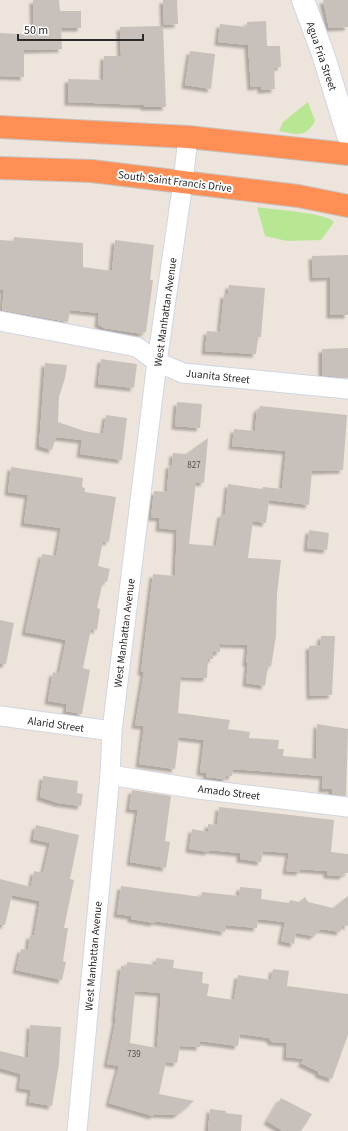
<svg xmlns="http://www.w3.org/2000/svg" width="348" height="1131" font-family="'Source Sans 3',sans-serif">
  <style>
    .green { fill: #b8e794 }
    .building { fill: #c8c1bb; fill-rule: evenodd; filter: url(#shadow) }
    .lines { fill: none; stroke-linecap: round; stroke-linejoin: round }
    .street-casing { stroke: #d0d6e4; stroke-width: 21 }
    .secondary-casing { stroke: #d0d6e4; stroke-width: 24 }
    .highway-casing { stroke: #c3c3c3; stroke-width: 24 }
    .street { stroke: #fff; stroke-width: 19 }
    .secondary { stroke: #fff; stroke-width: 22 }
    .highway { stroke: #ff8f54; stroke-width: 22 }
    .labels { text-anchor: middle; stroke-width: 4; stroke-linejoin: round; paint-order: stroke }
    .number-label { font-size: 9px; fill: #52504e }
    .street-label { font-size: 11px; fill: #2a2a2a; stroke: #fff }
  </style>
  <defs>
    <filter id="shadow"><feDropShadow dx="-3.5" dy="3.5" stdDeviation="1" flood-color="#0004"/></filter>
  </defs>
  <rect width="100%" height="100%" fill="#ede4db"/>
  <!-- green -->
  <g class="green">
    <path d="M308,102L315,121C305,139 297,134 279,131L283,122Z"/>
    <path d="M257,207C274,210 324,212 334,222L321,240L287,241L265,236Z"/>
  </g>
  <!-- building -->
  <g class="building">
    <polygon points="33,0 59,0 60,11 81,11 81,28 61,28 62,49 24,50 24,77 0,76 0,33 34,35"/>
    <polygon points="163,0 177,0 178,24 164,25"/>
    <polygon points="323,0 348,0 348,27 329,28"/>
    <polygon points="266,21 267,46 280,46 281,67 274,68 275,89 261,90 261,86 251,87 248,45 218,42 220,24 247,27 247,22"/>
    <polygon points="163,26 166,107 144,107 144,105 68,102 68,79 103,80 104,56 121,56 120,27"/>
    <polygon points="190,51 215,54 211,89 185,85"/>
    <polygon points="14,237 83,243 83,267 112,271 115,240 154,245 150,280 153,280 146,332 143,332 143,334 104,328 98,324 99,313 70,310 68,322 2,310 4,290 0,290 0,240 14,241"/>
    <polygon points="348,255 348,315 330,315 330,277 313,278 312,256"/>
    <polygon points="229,285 265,288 261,337 258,337 256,354 205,351 207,331 220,332 224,294 228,295"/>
    <polygon points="348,348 348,378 322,375 322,349"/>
    <polygon points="101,359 137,364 134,388 98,384"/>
    <polygon points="45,363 67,365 65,378 59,397 58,422 84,431 103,434 106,415 127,418 122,460 80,454 82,440 56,437 52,450 39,446"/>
    <polygon points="177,402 202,404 200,428 175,426"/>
    <polygon points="260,406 347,415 343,470 312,471 309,505 269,500 266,523 253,521 248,558 281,560 277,594 276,636 271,667 268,666 265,686 246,683 248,663 246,663 248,645 220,644 220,652 213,652 213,659 208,659 207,678 181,677 178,713 230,720 228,729 250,732 249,738 279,740 278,749 284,749 283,756 316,759 317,724 348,729 346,796 332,794 332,789 322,789 323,776 233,769 232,776 226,776 226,779 206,777 207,773 200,772 204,740 179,737 175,769 139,764 144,726 135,725 144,672 141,672 153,574 175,576 177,530 159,528 160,518 151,517 154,491 167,492 169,465 172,465 173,453 186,454 208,438 204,483 196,482 189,544 216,546 221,514 225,514 228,484 262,489 263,487 282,489 286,451 232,446 234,429 255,431 257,409 259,409"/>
    <polygon points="11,467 83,478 82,487 85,488 85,492 116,497 109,542 103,541 98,566 110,569 107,582 103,581 97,608 100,609 97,630 91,629 83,668 90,670 82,714 66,711 67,704 48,701 53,672 59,674 66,640 25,632 42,554 56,556 61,528 24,523 28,495 8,492"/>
    <polygon points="309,530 329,533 327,550 307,548"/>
    <polygon points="0,620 14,623 6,664 0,664"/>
    <polygon points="321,636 335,636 332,695 310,696 309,646 320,645"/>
    <polygon points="43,776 78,781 77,793 83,794 81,806 58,803 40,797"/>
    <polygon points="132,790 171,796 165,841 170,842 166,868 130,862 138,810 129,809"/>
    <polygon points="219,807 334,820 331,852 348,854 348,873 344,873 343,876 327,875 327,871 300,869 300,872 286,871 289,853 263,851 261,862 240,859 240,853 209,850 208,852 189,849 192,829 208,832 208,824 217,825"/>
    <polygon points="36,825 79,835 70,879 74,880 64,928 68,928 63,961 66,962 62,980 16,970 21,949 28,950 30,935 34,936 40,901 12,895 5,925 0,925 0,879 31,887 34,871 43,873 50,843 33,839"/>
    <polygon points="121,886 201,897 202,892 239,896 240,887 262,889 261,899 289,903 290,900 299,902 305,897 308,902 333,908 348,896 348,926 342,925 340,932 321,929 313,936 296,933 294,944 281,941 285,922 258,919 257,928 226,925 225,932 155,921 154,923 131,919 131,916 117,914"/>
    <path d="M156,958L174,960L173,968L203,972L202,983L209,984L207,996L234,1000L238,975L271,980L273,969L289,971L287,986L348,994V1035L332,1079L318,1074L319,1072L301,1063L304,1059L286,1057L287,1043L272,1042L269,1038L240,1034L238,1046L200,1041V1047L180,1046L177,1063L166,1062L159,1094L194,1101L176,1115L154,1114L153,1116L109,1103L119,1066L107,1064L116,1019H115L121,966L127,967V962L156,965ZM135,991L161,993L157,1048L130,1043Z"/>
    <polygon points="30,1025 61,1027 59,1064 52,1106 29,1102 31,1090 19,1088 21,1074 0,1068 0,1051 28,1058"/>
    <polygon points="281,1098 312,1114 301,1131 283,1131 267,1121"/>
    <polygon points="210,1109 226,1111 226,1113 242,1115 241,1131 208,1131"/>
  </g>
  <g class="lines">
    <defs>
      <g id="street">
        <polyline points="0,321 137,347 157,362 183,373 348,389"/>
        <polyline points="0,716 112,731"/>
        <polyline points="110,775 198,789 348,807"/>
        <polyline points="77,1131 110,775 112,731 157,362 183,182 188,137"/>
      </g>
      <polyline id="secondary" points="303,0 323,54 348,135"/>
      <g id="highway">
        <polyline points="0,127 188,137 348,154"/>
        <polyline points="0,168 91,171 298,196 348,206"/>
      </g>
    </defs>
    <!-- street casing -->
    <use href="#street" class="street-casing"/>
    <!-- secondary casing -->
    <use href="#secondary" class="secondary-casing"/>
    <!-- highway casing -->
    <use href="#highway" class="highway-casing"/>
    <!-- street -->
    <use href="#street" class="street"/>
    <!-- secondary -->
    <use href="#secondary" class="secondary"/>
    <!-- highway -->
    <use href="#highway" class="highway"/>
  </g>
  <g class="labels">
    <!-- number labels -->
    <g class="number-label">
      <text x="194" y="468">827</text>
      <text x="134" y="1057">739</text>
    </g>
    <!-- street labels -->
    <g class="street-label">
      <text transform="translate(322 56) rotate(71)" y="4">Agua Fria Street</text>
      <text transform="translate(175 181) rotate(7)" y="4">South Saint Francis Drive</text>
      <text transform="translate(165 312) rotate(-82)" y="4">West Manhattan Avenue</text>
      <text transform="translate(218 376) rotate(6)" y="4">Juanita Street</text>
      <text transform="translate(124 633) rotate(-83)" y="4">West Manhattan Avenue</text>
      <text transform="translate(56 724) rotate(8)" y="4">Alarid Street</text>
      <text transform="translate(229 792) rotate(7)" y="4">Amado Street</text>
      <text transform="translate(93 956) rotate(-85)" y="4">West Manhattan Avenue</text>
    </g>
  </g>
  <!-- scale -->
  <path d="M18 34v6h125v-6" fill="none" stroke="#2a2a2a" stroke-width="2"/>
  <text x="24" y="34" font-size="12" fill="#2a2a2a" stroke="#ffffff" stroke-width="3" paint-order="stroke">50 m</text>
</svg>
